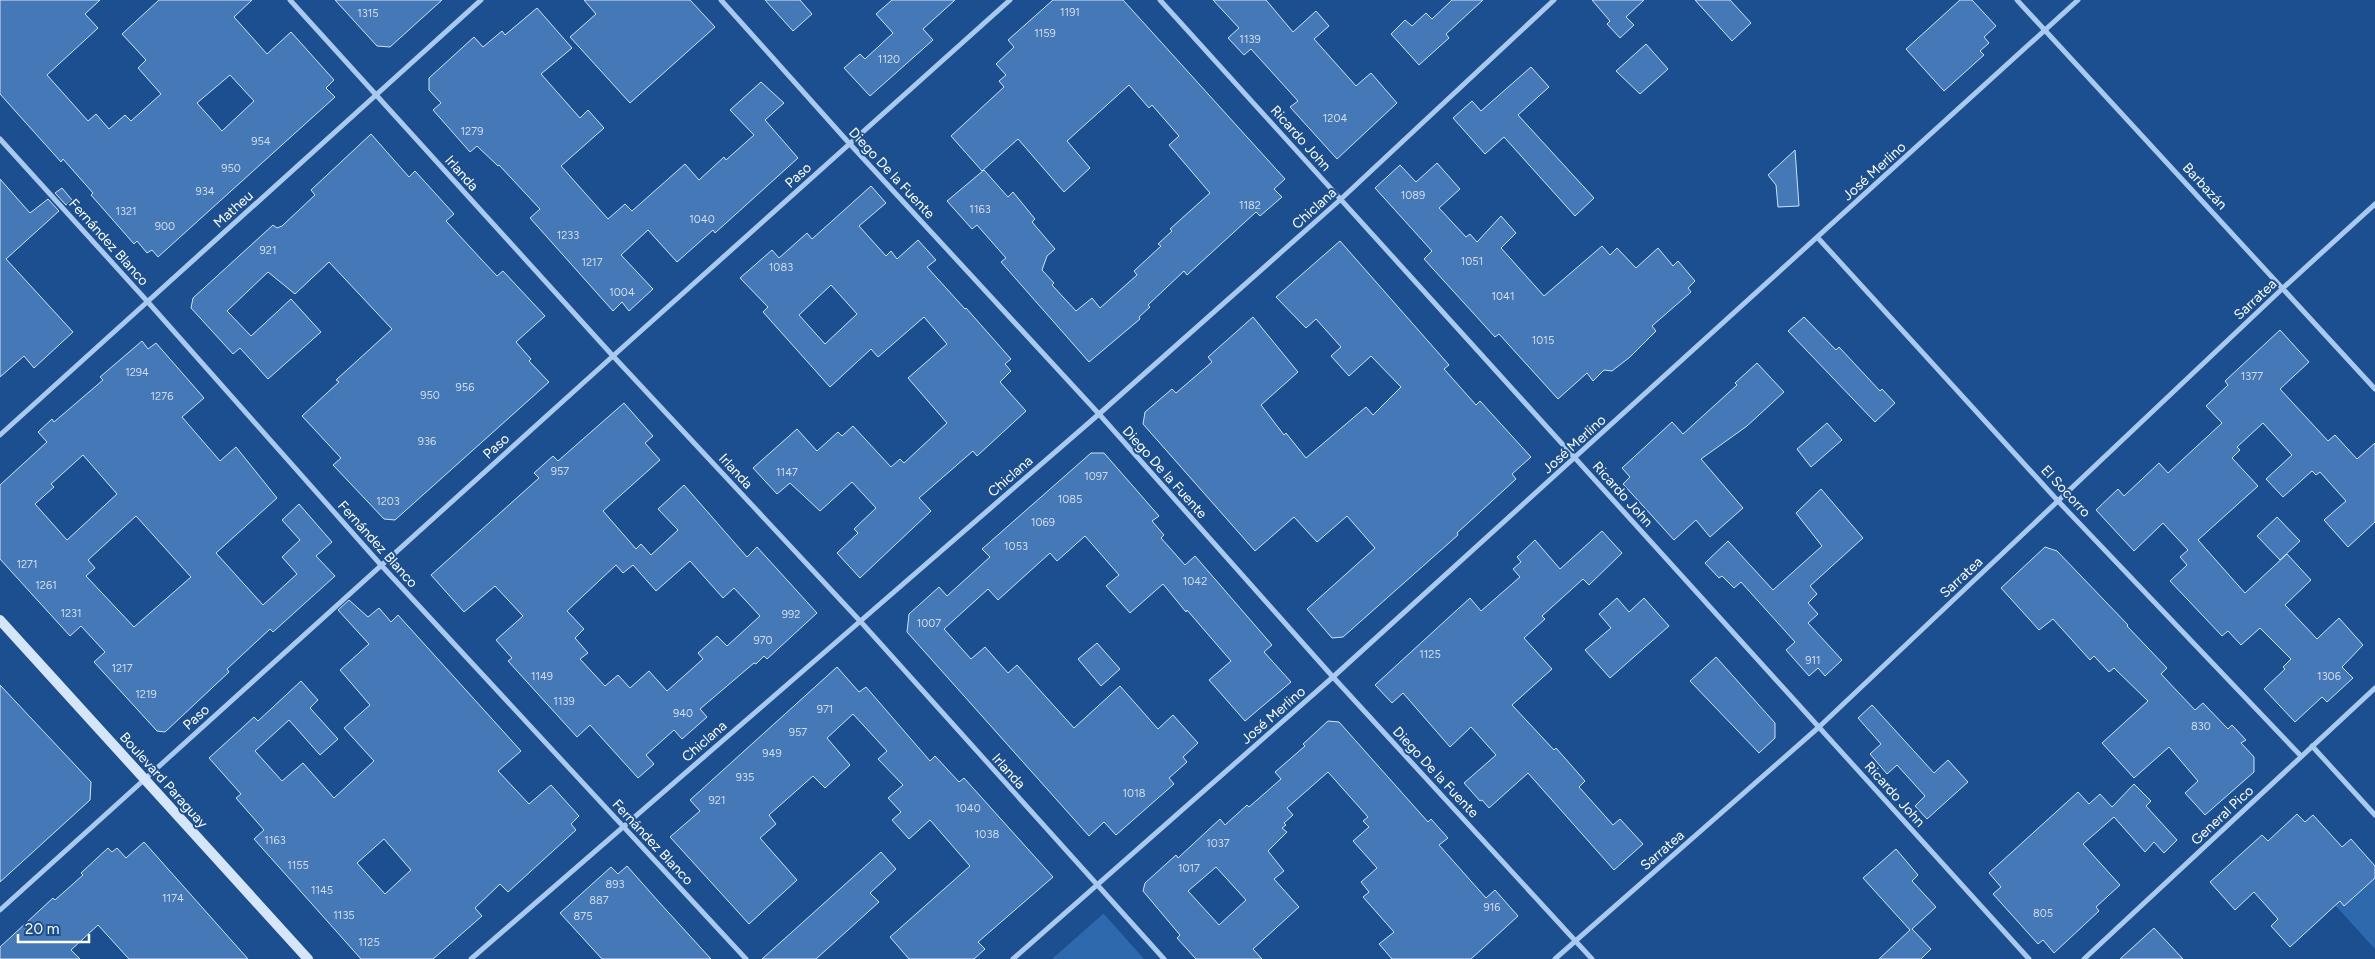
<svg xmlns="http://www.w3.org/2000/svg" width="2375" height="959" font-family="Figtree,sans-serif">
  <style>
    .green { fill: #2e69ad }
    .building { fill: #4478b7; stroke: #cfe3fa; fill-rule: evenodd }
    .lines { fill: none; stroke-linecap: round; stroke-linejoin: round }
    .street { stroke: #a9c9ee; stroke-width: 5 }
    .secondary { stroke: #d6e6fa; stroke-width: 10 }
    .labels { text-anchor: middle; stroke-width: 4; stroke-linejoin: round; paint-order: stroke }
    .number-label { font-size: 11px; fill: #d0dded }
    .street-label { font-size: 14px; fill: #fff; stroke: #1b4f8f }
  </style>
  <rect width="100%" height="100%" fill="#1b4f8f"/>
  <!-- green -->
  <g class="green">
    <polygon points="2375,870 2375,949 2335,905"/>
    <polygon points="1104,914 1144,959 1052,959 1103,914"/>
  </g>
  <!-- building -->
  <g class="building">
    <path d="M0,0H100L85,14L98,28L47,75L88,121L96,114L109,129L125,115L131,121L161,94L138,68L146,60L122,34L159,0H252L234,17L267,54L291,32L334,80L326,88L335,97L158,257L152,250L147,253L137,241L134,244L91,195L93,193L63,159L61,162L0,94ZM230,75L254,101L222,131L197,103Z"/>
    <polygon points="335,0 442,0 390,47 377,46"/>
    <polygon points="584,0 690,0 715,27 630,103 570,37 596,14"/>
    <polygon points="765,0 800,0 812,14 793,31"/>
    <polygon points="892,0 955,0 923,29 933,40 870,96 844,68 860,54 865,59 893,33 876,14"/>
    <polygon points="1053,0 1123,0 1285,179 1274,189 1282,197 1260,216 1256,212 1187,275 1184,271 1148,305 1150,307 1139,317 1140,319 1089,362 1001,262 1006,258 977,225 972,229 947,201 984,170 1008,197 1013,192 1035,219 1032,222 1055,249 1047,256 1042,270 1054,283 1052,285 1076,311 1092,298 1100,308 1137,275 1134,271 1161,246 1158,244 1172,231 1170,229 1210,193 1169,145 1179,136 1152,105 1149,108 1129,85 1067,141 1090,168 1064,192 1018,139 982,171 951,136 1004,87 999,81 1006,75 996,64 1014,47 1008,40"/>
    <polygon points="1213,0 1266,0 1293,32 1316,11 1329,26 1314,39 1356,86 1371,73 1397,103 1337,159 1290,107 1298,101 1251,49 1244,55 1228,38 1239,28"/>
    <polygon points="1452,0 1483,0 1446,34 1449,38 1419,65 1391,34 1405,20 1412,26 1426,13 1432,19"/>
    <polygon points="1592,0 1644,0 1626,17 1634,25 1620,38 1607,24 1610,21"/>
    <polygon points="1695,0 1730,0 1751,23 1732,41"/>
    <polygon points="1960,0 1972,0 1996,26 1984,37 1989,43 1980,51 1984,55 1944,91 1906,49"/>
    <polygon points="537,8 572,48 541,74 580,118 588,110 604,128 561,166 608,219 625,204 632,211 685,164 699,180 724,157 726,160 754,135 730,110 761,82 784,103 765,120 798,158 715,233 713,230 677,262 648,230 621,255 653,289 629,311 622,302 613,311 530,218 540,209 499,165 498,166 477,146 470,152 433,110 441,103 429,90 429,78 474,37 483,47 502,31 505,35"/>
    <polygon points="1646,44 1668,69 1640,94 1616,71"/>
    <polygon points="1531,67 1549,87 1518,115 1594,198 1575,216 1504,137 1485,154 1453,118 1472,101 1481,111"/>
    <polygon points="371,134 409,177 415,171 454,214 446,221 481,259 497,276 503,271 545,316 516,342 531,359 529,361 549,382 395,520 384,519 333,465 341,458 302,416 339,382 336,380 392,329 329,262 295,294 268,272 227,311 251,336 291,299 321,332 268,379 240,348 233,354 191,308 193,298 273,225 277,228 282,226 315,195 311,190"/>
    <polygon points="1795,150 1799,206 1778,207 1776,185 1768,175"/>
    <polygon points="1437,163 1460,189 1439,208 1466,237 1470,234 1477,242 1501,216 1516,233 1501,248 1544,296 1602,246 1610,255 1617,248 1636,268 1658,248 1673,266 1678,261 1695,281 1688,288 1691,292 1652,326 1656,331 1630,357 1612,371 1604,370 1593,381 1587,373 1558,399 1499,334 1495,337 1424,259 1432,251 1375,188 1400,165 1416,182"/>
    <polygon points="0,179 30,213 48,199 59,211 6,259 73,332 34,368 24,356 0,377"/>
    <path d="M871,186L886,203L859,226L886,256L891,251L897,259L918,240L936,260L927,267L965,309L966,308L1011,359L1005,364L1011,371L1000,382L1026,411L977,456L973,451L919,498L931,511L860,578L837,553L858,533L854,529L876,508L852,482L820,511L790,483L777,494L753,468L797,429L817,451L838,432L842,436L853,426L891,467L900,459L904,463L947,423L908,378L947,344L924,317L878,357L871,349L830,387L763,312L768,307L740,278L772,250L779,258L807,233L812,239ZM831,285L857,314L825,344L799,315Z"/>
    <polygon points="62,188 72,200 66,205 55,193"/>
    <polygon points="1340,241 1449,365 1444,369 1476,405 1480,401 1531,457 1512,474 1516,479 1457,533 1458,535 1343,637 1332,638 1307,609 1375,548 1347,516 1317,542 1294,517 1255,551 1143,424 1145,412 1172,389 1176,393 1212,362 1208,357 1253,317 1298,372 1261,405 1284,435 1286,433 1306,458 1366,407 1373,415 1401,387 1371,356 1349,376 1331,356 1341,347 1316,319 1306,328 1276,297"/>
    <polygon points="1804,317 1836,350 1839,347 1880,391 1882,389 1895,403 1875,422 1788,331"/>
    <polygon points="2280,330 2309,362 2280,389 2328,441 2335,435 2357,459 2375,443 2375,522 2348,547 2324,520 2346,501 2320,472 2316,475 2312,471 2283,497 2266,479 2292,455 2263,423 2237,447 2240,450 2232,458 2258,486 2198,540 2245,593 2287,554 2311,580 2285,605 2317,639 2339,618 2363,645 2342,667 2353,678 2327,702 2322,697 2295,722 2264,689 2285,669 2283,667 2291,659 2260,628 2241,645 2228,631 2222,636 2170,581 2187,565 2180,557 2188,550 2163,523 2134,551 2096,510 2118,489 2124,496 2159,463 2168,473 2222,423 2206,406 2228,385 2225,381"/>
    <path d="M142,341L148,349L156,343L204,398L182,417L220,461L236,447L277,498L216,553L263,605L297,574L282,557L300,540L282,520L299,504L332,542L316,556L335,576L273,632L270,629L227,669L229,672L165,732L157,731L94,662L105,652L81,626L70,636L0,559V485L47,442L38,432L52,419L54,422L103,380L100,377ZM83,455L117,494L67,540L35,504L54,487L51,484ZM136,516L191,577L134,627L86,576L95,568L88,560Z"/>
    <polygon points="1757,363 1784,392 1747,426 1701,459 1743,508 1710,537 1696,520 1674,540 1623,484 1630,477 1622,468 1672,422 1683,434 1737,385 1735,383"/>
    <path d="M624,403L653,436L645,443L660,460L603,511L636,549L641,544L651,555L678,530L658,509L684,485L747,557L757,547L817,613L767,659L764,656L756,664L754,663L700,709L707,717L682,739L674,730L646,755L654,764L638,778L590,725L577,737L508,661L512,658L496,640L523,616L495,586L464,612L431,575L539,478L534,473L553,456L558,461ZM690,561L723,598L734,588L760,616L727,646L717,636L698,653L703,659L667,691L649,671L630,688L618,675L605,686L580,659L588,653L575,638L584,629L567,611L616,565L623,573L633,565L656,591Z"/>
    <polygon points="1827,423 1842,440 1811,467 1797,449"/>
    <polygon points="1091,453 1104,453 1159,516 1152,521 1164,535 1161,538 1185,565 1195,556 1272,645 1264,652 1291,682 1245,721 1209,680 1231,661 1187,610 1186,612 1163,584 1130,613 1106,586 1119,575 1085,536 1057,561 1050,553 998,600 988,589 944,629 971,659 985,647 1008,673 1017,665 1074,728 1120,686 1158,729 1173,715 1198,743 1183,757 1187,762 1169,778 1174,784 1116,835 1104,822 1089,836 907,632 909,614 939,587 947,596 990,557 982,549"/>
    <polygon points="1821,489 1863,538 1810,586 1817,594 1808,603 1818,614 1808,623 1842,660 1825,676 1818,668 1809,676 1786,650 1795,642 1741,582 1734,588 1722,576 1719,578 1705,563 1728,541 1773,590 1822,546 1796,513"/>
    <polygon points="2277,517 2300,541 2280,560 2257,536"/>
    <polygon points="1602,531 1622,553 1589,585 1583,579 1542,616 1545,619 1524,638 1552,669 1512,705 1554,750 1556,748 1585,781 1579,787 1613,825 1620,819 1643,844 1614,870 1528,773 1489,808 1482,800 1480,801 1464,783 1496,755 1471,727 1450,747 1403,693 1392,703 1375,685 1470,598 1481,611 1520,577 1513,569 1521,562 1517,557 1535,540 1560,569"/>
    <polygon points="2045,547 2057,551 2128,625 2127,626 2167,668 2161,674 2195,710 2203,703 2228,729 2232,725 2246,740 2241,743 2254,757 2254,772 2205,815 2185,793 2198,781 2169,747 2134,778 2102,743 2148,701 2114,668 2109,672 2094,656 2090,660 2053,619 2039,630 2001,588"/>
    <polygon points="1617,598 1629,612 1644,598 1669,626 1610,678 1585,650 1611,628 1599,614"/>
    <path d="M349,600L368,617L379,608L391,622L398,615L521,751L498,771L529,804L551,785L579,816L571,824L576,830L508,892L500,884L475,908L482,916L433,959H361L254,839L264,830L236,798L241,794L209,758L254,717L258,721L301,681L318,700L310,708L338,739L320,755L289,720L255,751L282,781L303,763L334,798L374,761L344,728L370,705L340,670L369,644L338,610ZM384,839L411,870L385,894L357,863Z"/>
    <polygon points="1097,643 1120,669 1101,686 1078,659"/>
    <polygon points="1716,657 1775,723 1775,738 1759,753 1690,681"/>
    <polygon points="837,667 859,692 866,687 930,761 935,756 959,782 964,778 1053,877 978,942 985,949 974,959 909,959 890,937 970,866 930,820 909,839 892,820 901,812 888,798 903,785 878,759 887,751 853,714 827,738 850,765 825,788 813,776 769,815 776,824 760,838 797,880 749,924 670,837 700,811 690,800"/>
    <polygon points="0,685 91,782 90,800 0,882"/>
    <polygon points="1872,705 1934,773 1948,760 1968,782 1927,819 1915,806 1925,796 1897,765 1887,774 1870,754 1881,744 1858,718"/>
    <path d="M1328,721L1339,722L1428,822L1431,819L1448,838L1439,845L1486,898L1495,890L1518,916L1471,959H1392L1379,944L1394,932L1363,897L1369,892L1361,882L1377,868L1353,841L1369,827L1363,821L1368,817L1328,772L1287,808L1293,815L1284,823L1286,825L1282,828L1287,832L1268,851L1284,871L1274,879L1299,907L1253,949L1262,959H1196L1177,938L1180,935L1143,891L1145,883L1176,855L1178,858L1220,819L1225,825L1247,805L1249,807L1281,779L1275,772L1305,746L1303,744ZM1216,867L1246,900L1219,925L1188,891Z"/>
    <polygon points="2134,784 2151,801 2146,806 2177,840 2164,853 2154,842 2145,852 2114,817 2083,844 2120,885 2096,907 2099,911 2054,953 2043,940 2038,944 1993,894 2001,887 1989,873 2078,792 2089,804 2100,794 2112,807"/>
    <polygon points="2297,814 2305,822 2313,815 2342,847 2351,839 2375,866 2375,878 2344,906 2340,901 2290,947 2271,926 2278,919 2254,892 2235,910 2210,882 2262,835 2268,841"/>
    <polygon points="144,842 248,959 129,959 98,925 71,950 80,959 0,959 0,947 53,898 55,900 83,875 81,873 108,848 112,852 117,848 126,858"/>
    <polygon points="1896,849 1918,875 1912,881 1936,907 1912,929 1931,949 1921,959 1879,959 1910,930 1863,878"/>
    <polygon points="881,852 896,869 870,893 879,902 816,959 762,959"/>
    <polygon points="627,866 658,901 711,959 602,959 560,913 611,867 618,874"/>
    <polygon points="2154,928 2183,959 2120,959"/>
  </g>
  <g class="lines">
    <!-- street -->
    <g class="street">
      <polyline points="290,0 613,356 861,622 1164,959"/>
      <polyline points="721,0 849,143 1099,414 1333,677 1592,959"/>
      <polyline points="1160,0 2029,959"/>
      <polyline points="2017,0 2375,389"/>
      <polyline points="0,139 147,301 381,565 746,959"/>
      <polyline points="1818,238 2058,501 2301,756"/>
      <polyline points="0,435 481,0"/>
      <polyline points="2312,746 2375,815"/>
      <polyline points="0,910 613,356 1010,0"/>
      <polyline points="471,959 1099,414 1341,199 1554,0"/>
      <polyline points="1013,959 1333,677 2078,0"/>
      <polyline points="1555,959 1819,727 2283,288 2375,204"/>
      <polyline points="2084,959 2375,688"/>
    </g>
    <!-- secondary -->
    <polyline class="secondary" points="0,620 308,959"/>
  </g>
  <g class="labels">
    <!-- number labels -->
    <g class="number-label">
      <text x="1070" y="16">1191</text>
      <text x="368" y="17">1315</text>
      <text x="1045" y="37">1159</text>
      <text x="1250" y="43">1139</text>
      <text x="889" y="63">1120</text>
      <text x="1335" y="122">1204</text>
      <text x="472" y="135">1279</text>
      <text x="261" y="145">954</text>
      <text x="231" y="172">950</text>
      <text x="205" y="195">934</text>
      <text x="1413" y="199">1089</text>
      <text x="1250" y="209">1182</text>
      <text x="980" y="213">1163</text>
      <text x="126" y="215">1321</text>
      <text x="702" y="223">1040</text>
      <text x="165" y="230">900</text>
      <text x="568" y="239">1233</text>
      <text x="268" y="254">921</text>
      <text x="1472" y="265">1051</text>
      <text x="592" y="266">1217</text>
      <text x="781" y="271">1083</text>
      <text x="622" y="296">1004</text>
      <text x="1503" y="300">1041</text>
      <text x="1543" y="344">1015</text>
      <text x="137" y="376">1294</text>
      <text x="2252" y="380">1377</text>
      <text x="465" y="391">956</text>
      <text x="430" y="399">950</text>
      <text x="162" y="400">1276</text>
      <text x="427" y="445">936</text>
      <text x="560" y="475">957</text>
      <text x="787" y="476">1147</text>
      <text x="1096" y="480">1097</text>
      <text x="1070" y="503">1085</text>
      <text x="388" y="505">1203</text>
      <text x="1043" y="526">1069</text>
      <text x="1016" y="550">1053</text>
      <text x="27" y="568">1271</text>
      <text x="1195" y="585">1042</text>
      <text x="46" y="589">1261</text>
      <text x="71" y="617">1231</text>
      <text x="791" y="618">992</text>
      <text x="929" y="627">1007</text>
      <text x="763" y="644">970</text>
      <text x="1430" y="658">1125</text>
      <text x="1813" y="664">911</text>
      <text x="122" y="672">1217</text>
      <text x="542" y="680">1149</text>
      <text x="2329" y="680">1306</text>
      <text x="146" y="698">1219</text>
      <text x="564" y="705">1139</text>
      <text x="825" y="713">971</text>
      <text x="683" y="717">940</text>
      <text x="2201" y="730">830</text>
      <text x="798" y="736">957</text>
      <text x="772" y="757">949</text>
      <text x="745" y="781">935</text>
      <text x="1134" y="797">1018</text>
      <text x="717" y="804">921</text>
      <text x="968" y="812">1040</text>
      <text x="987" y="838">1038</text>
      <text x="275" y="844">1163</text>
      <text x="1218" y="847">1037</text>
      <text x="298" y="869">1155</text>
      <text x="1189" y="872">1017</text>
      <text x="615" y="888">893</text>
      <text x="322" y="894">1145</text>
      <text x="173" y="902">1174</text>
      <text x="599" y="904">887</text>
      <text x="1492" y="911">916</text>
      <text x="2043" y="917">805</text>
      <text x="344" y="919">1135</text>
      <text x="583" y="920">875</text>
      <text x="369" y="946">1125</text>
    </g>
    <!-- street labels -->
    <g class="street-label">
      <text transform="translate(1301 138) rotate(48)" y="5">Ricardo John</text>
      <text transform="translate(1874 171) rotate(-42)" y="5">José Merlino</text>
      <text transform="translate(462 173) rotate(48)" y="5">Irlanda</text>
      <text transform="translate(892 173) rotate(47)" y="5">Diego De la Fuente</text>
      <text transform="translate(798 175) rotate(-42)" y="5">Paso</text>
      <text transform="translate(2205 186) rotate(47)" y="5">Barbazán</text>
      <text transform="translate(1314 208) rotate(-42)" y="5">Chiclana</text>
      <text transform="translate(233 209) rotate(-42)" y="5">Matheu</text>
      <text transform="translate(109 242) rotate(48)" y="5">Fernández Blanco</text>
      <text transform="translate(2255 299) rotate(-43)" y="5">Sarratea</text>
      <text transform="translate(1574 444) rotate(-42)" y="5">José Merlino</text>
      <text transform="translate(496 446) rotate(-42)" y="5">Paso</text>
      <text transform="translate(736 471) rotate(47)" y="5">Irlanda</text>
      <text transform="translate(1165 472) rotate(48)" y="5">Diego De la Fuente</text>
      <text transform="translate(1010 476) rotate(-41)" y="5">Chiclana</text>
      <text transform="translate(2066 491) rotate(47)" y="5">El Socorro</text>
      <text transform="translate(1623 494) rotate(48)" y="5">Ricardo John</text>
      <text transform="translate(378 544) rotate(48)" y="5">Fernández Blanco</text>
      <text transform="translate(1961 577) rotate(-43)" y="5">Sarratea</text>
      <text transform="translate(1273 715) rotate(-41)" y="5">José Merlino</text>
      <text transform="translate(196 717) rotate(-42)" y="5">Paso</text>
      <text transform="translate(704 741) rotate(-41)" y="5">Chiclana</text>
      <text transform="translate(1009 771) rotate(48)" y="5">Irlanda</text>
      <text transform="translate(1436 772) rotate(47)" y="5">Diego De la Fuente</text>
      <text transform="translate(164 780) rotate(48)" y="5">Boulevard Paraguay</text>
      <text transform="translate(1895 794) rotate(48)" y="5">Ricardo John</text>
      <text transform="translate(2222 815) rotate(-43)" y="5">General Pico</text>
      <text transform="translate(653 842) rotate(47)" y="5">Fernández Blanco</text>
      <text transform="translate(1662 850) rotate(-41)" y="5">Sarratea</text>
    </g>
  </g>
  <!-- scale -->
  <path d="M18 934v8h71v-8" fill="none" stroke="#ffffff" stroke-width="2.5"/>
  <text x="25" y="934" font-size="15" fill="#ffffff" stroke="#1b4f8f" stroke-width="4" paint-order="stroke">20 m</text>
</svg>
